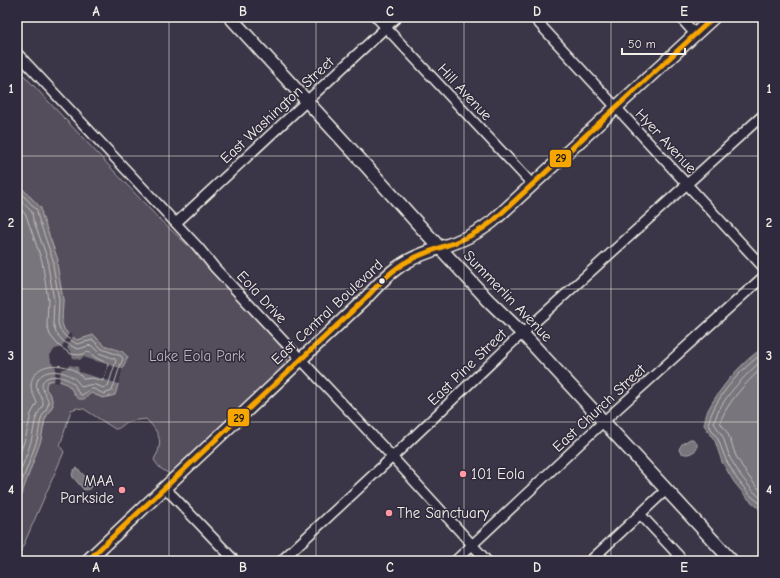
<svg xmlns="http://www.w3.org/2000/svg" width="780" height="578" font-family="'Comic Neue',sans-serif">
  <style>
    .green { fill: #534e5c; stroke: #a4a0a2 }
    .water { fill: #78747b; stroke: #aaa6a7 }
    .pier { fill: #3b3647 }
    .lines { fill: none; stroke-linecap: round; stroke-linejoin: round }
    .shore { stroke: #c2bfbc; stroke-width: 1 }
    .minor-casing { stroke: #f4f1e8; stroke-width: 12 }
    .tertiary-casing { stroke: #f4f1e8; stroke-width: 15 }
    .minor { stroke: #2f2a3d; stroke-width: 9 }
    .tertiary { stroke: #2f2a3d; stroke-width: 12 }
    .bus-1-casing { stroke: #2f2a3d; stroke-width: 8 }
    .bus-1 { stroke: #f7a600; stroke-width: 5 }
    .grid { fill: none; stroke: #f4f1e8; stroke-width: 1; stroke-opacity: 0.55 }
    .bus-dot { fill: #f4f1e8; stroke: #2f2a3d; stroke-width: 1.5 }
    .poi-dot { fill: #ff9aa2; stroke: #2f2a3d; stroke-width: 1.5 }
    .labels { text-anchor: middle; stroke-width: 3; stroke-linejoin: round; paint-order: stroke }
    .street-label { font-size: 15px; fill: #f4f1e8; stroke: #2f2a3d }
    .park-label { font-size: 15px; fill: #bcb8b7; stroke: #2f2a3d }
    .poi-label { font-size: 15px; fill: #f4f1e8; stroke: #2f2a3d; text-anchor: start }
    .line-badge { stroke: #2f2a3d; stroke-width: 1.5 }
    .pale-badge-label { font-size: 11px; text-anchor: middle; font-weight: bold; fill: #111 }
    .neatline { fill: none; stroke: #f4f1e8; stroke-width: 1.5 }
    .grid-label { font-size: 13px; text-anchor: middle; font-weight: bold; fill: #f4f1e8 }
  </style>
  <rect width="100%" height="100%" fill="#3b3647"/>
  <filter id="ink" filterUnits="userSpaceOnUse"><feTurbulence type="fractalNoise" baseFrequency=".025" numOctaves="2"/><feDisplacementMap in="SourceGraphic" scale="8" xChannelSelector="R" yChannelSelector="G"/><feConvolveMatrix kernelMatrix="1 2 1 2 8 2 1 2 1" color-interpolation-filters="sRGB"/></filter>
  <g filter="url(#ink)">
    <!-- green -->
    <path class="green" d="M17,68L160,220L191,248L286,352C288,359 289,362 284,368L171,475L160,468L154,460C155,456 159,452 159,448C162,436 154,427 146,419C139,420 132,420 126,423C122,425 120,429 115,429L84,409L77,408L71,410L60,446L64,452L17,560V510L23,490L41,440L45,419L53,405L51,396L46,389V385L48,381C62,379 69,383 75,396L85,398L91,393L103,398L115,395L123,367L128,357L113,349L104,345L94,335L77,340L68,334L64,329L62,323L63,300L57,264L58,260L42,216L41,208L17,183Z"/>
    <!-- water -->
    <g class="water">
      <path d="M17,183L41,208L42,216L58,260L57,264L63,300L62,323L64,329L68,334L77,340L94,335L104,345L123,352L128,357L123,367L115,395L103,398L91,393C89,395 86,399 83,399C75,401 74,391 70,387C64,381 56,380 48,381L46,385V389L51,396L53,405L45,419L41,440L23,490L17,510Z"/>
      <path d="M763,348V512L747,498L734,482L722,462L715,441L704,425C705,420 706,415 708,410C719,389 742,361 763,348Z"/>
      <path d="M690,439H693L697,444V449C691,454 687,456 680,452L679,449L682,444Z"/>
      <polygon points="77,468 91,483 89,484 91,486 90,489 86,490 85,489 84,490 72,476 73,475 72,474 74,470"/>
    </g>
    <!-- pier -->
    <polygon class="pier" points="69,333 73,336 67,348 71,352 73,358 80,360 83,357 123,369 119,384 79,372 78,367 70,365 66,368 61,370 59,383 54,382 56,368 51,362 50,355 55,349 62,347"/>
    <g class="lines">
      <!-- shore -->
      <g class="shore">
        <path d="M17,189L37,210L38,217L53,260V265L59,300L58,323L60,330L66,337L77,344L93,340L102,349L121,356L123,359L120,366L112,391L104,394L94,389H91L82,395C76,393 77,387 73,383C67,378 54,374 47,378C34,385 51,397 48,405C47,409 44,413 42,416C39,424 39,433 37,440C31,459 23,477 17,496"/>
        <path d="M17,196L32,212L33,219L48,260V266L54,300L53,323L56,333L63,341L75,348L79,349L91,345L99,353L115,359L116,361L108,386L104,388C92,384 94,383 82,387C79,384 77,380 74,378C64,371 46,367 38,379C32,390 45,397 43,405C41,409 38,412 37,416C34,422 34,430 32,437C29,451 22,466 17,480"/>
        <path d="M17,205L26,215L28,221L42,261L48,300L47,325L50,335L59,346L71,354L79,355L89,352L96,358L107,363L108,365L104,379L103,381L93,378L84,379C80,375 77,372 72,369C61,364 43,363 35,374C32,378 31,381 31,386C31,392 35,397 37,403L31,414L26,436L17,462"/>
        <path d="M763,353C741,369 715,397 708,424L718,439L726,460L737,479L750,495L763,506"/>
        <path d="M763,359C745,376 720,399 714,423L723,437L730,458L741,476L753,491L763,500"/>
        <path d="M763,367C749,380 737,392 727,408C724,413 722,417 720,422L728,434L736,456L746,473L757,487L763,492"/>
      </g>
      <defs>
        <g id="minor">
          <polyline points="376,17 533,185"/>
          <polyline points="533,17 763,267"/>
          <polyline points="680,17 695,34"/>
          <polyline points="17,53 198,247 215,268 385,449 487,561"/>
          <polyline points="176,223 397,17"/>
          <polyline points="164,488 174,497 235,561"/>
          <polyline points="640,514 679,556 674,561"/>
          <polyline points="598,554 605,561"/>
          <polyline points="281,561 402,448 513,342 763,115"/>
          <polyline points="455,561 603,422 763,277"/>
          <polyline points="590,561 666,490"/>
        </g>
        <g id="tertiary">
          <polyline points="230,17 358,157 418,224 488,300 522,333 732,561"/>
          <path d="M87,561L365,299C378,285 391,270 408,261C418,255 429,252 439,248C459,242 477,234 493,221L714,17"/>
        </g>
      </defs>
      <!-- minor casing -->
      <use href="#minor" class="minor-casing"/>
      <!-- tertiary casing -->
      <use href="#tertiary" class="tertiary-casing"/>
      <!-- minor -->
      <use href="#minor" class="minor"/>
      <!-- tertiary -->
      <use href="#tertiary" class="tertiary"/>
      <defs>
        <path id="bus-1" d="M87,561L365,299C378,285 391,270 408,261C418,255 429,252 439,248C459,242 477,234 493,221L714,17"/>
      </defs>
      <!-- bus-1 casing -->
      <use href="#bus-1" class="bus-1-casing"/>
      <!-- bus-1 -->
      <use href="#bus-1" class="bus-1"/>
    </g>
  </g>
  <!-- grid -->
  <path class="grid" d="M169,17V561M316,17V561M464,17V561M611,17V561M17,156H763M17,289H763M17,422H763"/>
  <!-- markers -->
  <circle class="bus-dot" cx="382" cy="281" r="3.5"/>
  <g class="poi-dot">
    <circle cx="463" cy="474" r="4"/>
    <circle cx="122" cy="490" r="4"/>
    <circle cx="389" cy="513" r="4"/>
  </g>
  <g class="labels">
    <!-- street labels -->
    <g class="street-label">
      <text transform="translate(465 92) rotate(47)" y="5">Hill Avenue</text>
      <text transform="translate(277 110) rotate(-43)" y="5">East Washington Street</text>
      <text transform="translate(666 141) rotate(47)" y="5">Hyer Avenue</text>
      <text transform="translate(508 296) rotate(46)" y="5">Summerlin Avenue</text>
      <text transform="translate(262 297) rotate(47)" y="5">Eola Drive</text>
      <text transform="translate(327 312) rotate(-43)" y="5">East Central Boulevard</text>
      <text transform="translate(467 367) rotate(-44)" y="5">East Pine Street</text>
      <text transform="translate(599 408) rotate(-43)" y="5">East Church Street</text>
    </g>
    <!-- park labels -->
    <g class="park-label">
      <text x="197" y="361">Lake Eola Park</text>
    </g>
    <!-- poi labels -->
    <g class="poi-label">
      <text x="471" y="479">101 Eola</text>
      <text x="114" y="486" text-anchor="end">MAA<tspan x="114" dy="17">Parkside</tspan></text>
      <text x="397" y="518">The Sanctuary</text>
    </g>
  </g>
  <g class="line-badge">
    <rect x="549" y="149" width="23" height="19" rx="4" fill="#f7a600"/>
    <rect x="227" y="408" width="23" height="19" rx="4" fill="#f7a600"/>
  </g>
  <g class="pale-badge-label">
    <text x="561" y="162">29</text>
    <text x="239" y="422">29</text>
  </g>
  <!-- margin -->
  <rect width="780" height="578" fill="none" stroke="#2f2a3d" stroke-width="44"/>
  <!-- scale -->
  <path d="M622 48v6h63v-6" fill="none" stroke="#f4f1e8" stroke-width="2"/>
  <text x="628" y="48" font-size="12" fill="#f4f1e8" stroke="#2f2a3d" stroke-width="3" paint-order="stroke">50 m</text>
  <rect x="22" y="22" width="736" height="534" class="neatline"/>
  <g class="grid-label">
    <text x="96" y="16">A</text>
    <text x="243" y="16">B</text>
    <text x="390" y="16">C</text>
    <text x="537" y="16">D</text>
    <text x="684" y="16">E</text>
    <text x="11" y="93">1</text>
    <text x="769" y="93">1</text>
    <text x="11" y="227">2</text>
    <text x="769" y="227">2</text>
    <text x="11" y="360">3</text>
    <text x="769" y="360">3</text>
    <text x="11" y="494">4</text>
    <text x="769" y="494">4</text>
    <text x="96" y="572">A</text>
    <text x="243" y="572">B</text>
    <text x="390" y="572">C</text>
    <text x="537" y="572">D</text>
    <text x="684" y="572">E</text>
  </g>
</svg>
